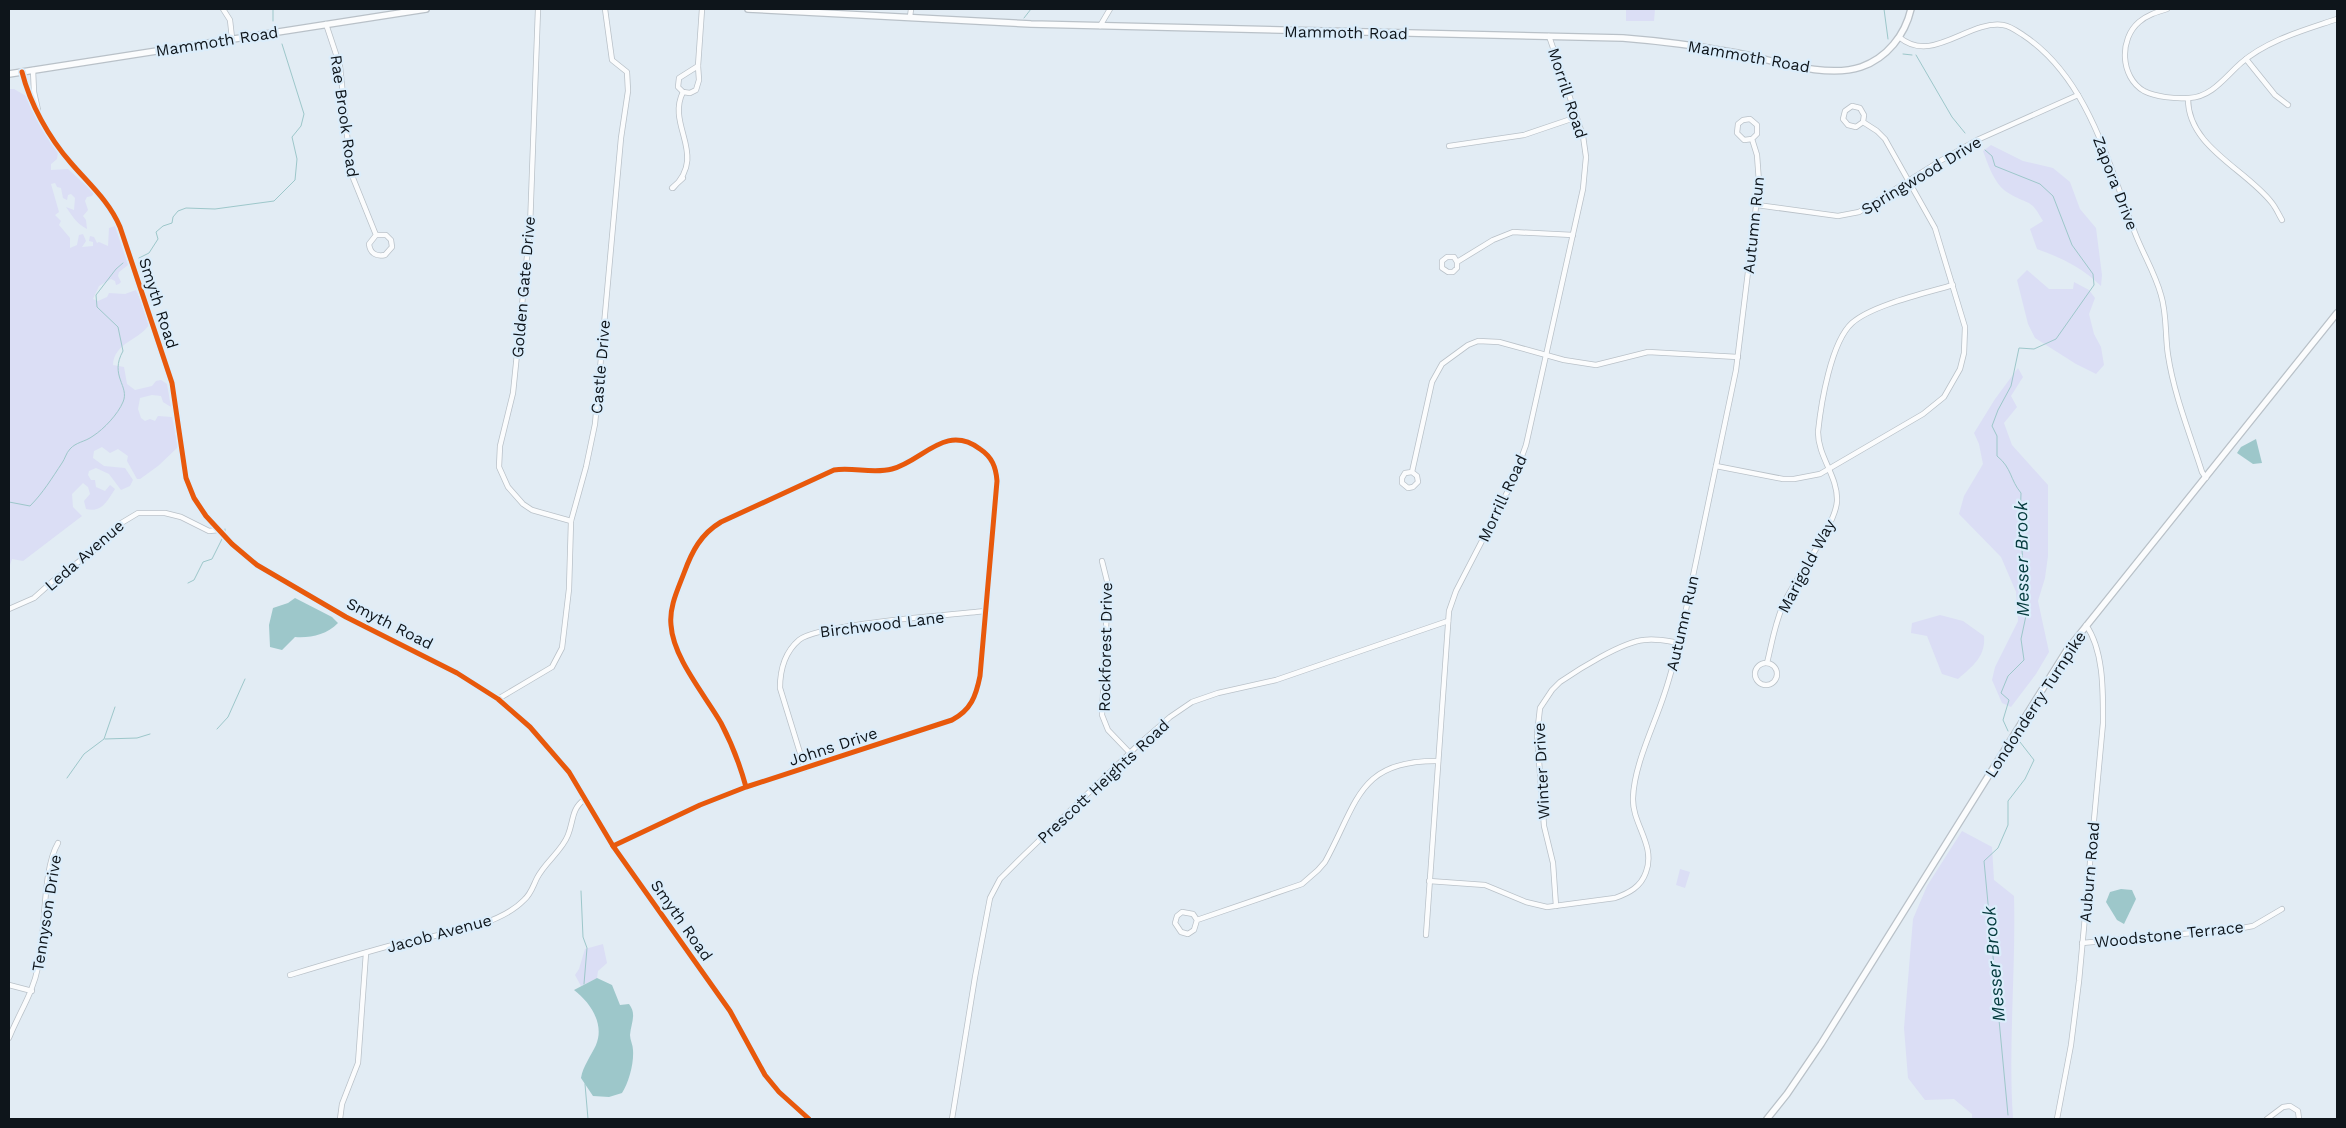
<svg xmlns="http://www.w3.org/2000/svg" width="2346" height="1128" font-family="'Work Sans',sans-serif">
  <style>
    .green { fill: #dbdef5 }
    .water { fill: #9dc7ca }
    .lines { fill: none; stroke-linecap: round; stroke-linejoin: round }
    .stream { stroke: #9dc7ca; stroke-width: 1 }
    .minor-casing { stroke: #b9c1c8; stroke-width: 6 }
    .major-casing { stroke: #b9c1c8; stroke-width: 8 }
    .minor { stroke: #fbfcfd; stroke-width: 4.5 }
    .major { stroke: #fbfcfd; stroke-width: 5.5 }
    .cycleway-casing { stroke: #dbedfb; stroke-width: 8 }
    .cycleway { stroke: #e8590c; stroke-width: 5 }
    .labels { text-anchor: middle; stroke-width: 4.5; stroke-linejoin: round; paint-order: stroke }
    .street-label { font-size: 16px; fill: #0e151b; stroke: #dbedfb }
    .water-label { font-size: 18px; font-style: italic; fill: #043b3d; stroke: #dbedfb }
  </style>
  <rect width="100%" height="100%" fill="#e2ecf4"/>
  <!-- green -->
  <g class="green">
    <polygon points="1626,9 1655,9 1654,21 1626,21"/>
    <path d="M9,89H14L26,96L58,152L57,159L51,164V170L68,169L94,193L92,196L87,197L85,201L88,210L83,216L86,220L87,229C76,223 73,217 66,207L74,210L75,198L71,194L68,195L67,200L63,198L61,188L57,187L55,183L51,184L59,212L55,215L61,221L59,225L70,238V248L77,245L79,235L83,234L86,241L82,247L93,246V242L89,241L90,236L94,237L97,243L99,242L108,246L109,228L115,226L128,265L119,272L118,276L121,282L119,284L116,285L115,281L111,279L99,286L93,299L98,301L107,297L109,293L125,294L136,290L138,294L150,323C141,340 114,342 113,365L124,367L127,384L135,390L152,386L156,381L161,380L167,384L171,407L163,402L161,396L152,395L140,398L138,409L141,418L145,421L150,419L155,421L158,416L172,417L178,447L158,466L140,479H137L127,461L128,456L118,449L110,453L102,447L94,451L93,458L104,466L125,468L133,480L130,486L121,490L109,474L96,468L89,471L88,475L91,480H95L96,487L105,491L110,485L115,489C107,501 102,513 86,509L84,501L90,494L88,487L83,483L72,494L73,507L82,516L23,561L12,559L9,568Z"/>
    <path d="M1991,145L2023,161L2053,168L2070,182L2080,209L2096,228L2102,275L2101,286C2081,267 2062,258 2037,249L2030,229L2043,221C2030,198 2031,206 2010,194C1995,186 1989,167 1983,151Z"/>
    <polygon points="2027,270 2049,289 2073,289 2074,282 2089,290 2095,298 2089,314 2094,334 2101,347 2104,365 2096,374 2076,364 2035,338 2028,324 2017,280"/>
    <polygon points="2018,368 2023,377 2011,396 2017,407 2004,423 2012,445 2048,485 2048,556 2045,578 2038,601 2049,652 2036,674 2011,707 2002,703 1992,680 1995,667 2018,621 2016,592 2001,557 1959,514 1964,496 1983,464 1979,444 1974,433 1995,399"/>
    <path d="M1940,615L1963,621L1984,636C1986,656 1973,666 1958,679L1942,674L1927,636L1911,633L1912,623Z"/>
    <path d="M1962,831L1992,847L1994,880L2014,896C2016,970 2008,1045 2013,1119H1972V1114L1954,1099L1925,1100L1908,1078L1904,1028L1913,919L1927,886Z"/>
    <polygon points="1680,869 1690,872 1685,888 1676,885"/>
    <polygon points="603,944 607,963 598,971 597,978 581,986 575,975 579,969 585,949"/>
  </g>
  <!-- water -->
  <g class="water">
    <polygon points="2256,439 2262,463 2253,464 2237,453 2241,447"/>
    <path d="M295,598L332,617L338,623C326,635 311,638 295,637L282,650L270,647L269,625L273,608L288,603Z"/>
    <polygon points="2121,889 2132,890 2136,899 2124,924 2117,920 2106,902 2110,892"/>
    <path d="M597,978L612,985L620,1005L629,1004C637,1014 631,1023 630,1035C630,1040 633,1045 633,1050C634,1063 629,1082 622,1093L609,1097L593,1096L581,1078C583,1066 591,1056 596,1045C605,1024 590,1002 574,990Z"/>
  </g>
  <g class="lines">
    <!-- stream -->
    <g class="stream">
      <polyline points="273,9 273,21"/>
      <polyline points="1884,9 1888,39"/>
      <polyline points="1024,18 1031,9"/>
      <polyline points="1903,54 1912,55"/>
      <polyline points="1916,55 1952,117 1965,133"/>
      <path d="M1985,150L1992,156L1995,166L2040,184L2053,196L2072,245L2093,274L2094,285L2056,339L2034,349L2019,348L2011,386L1998,410L1992,426L1997,436V456C2012,468 2010,480 2021,493L2020,526L2027,611L2021,639L2024,660L2008,676L2001,693L2009,700L2003,720L2008,731"/>
      <polyline points="139,258 149,253 158,239 156,232 163,226 172,223 173,217 178,211 186,208 215,209 274,201 295,180 297,159 292,137 301,126 304,114 282,44"/>
      <path d="M9,502L30,506C43,493 52,478 62,463C65,459 66,453 70,449C76,442 85,442 93,436C104,429 118,414 123,402C130,386 109,376 123,351L118,327L97,307L96,295L116,269L123,263"/>
      <polyline points="225,531 225,529"/>
      <polyline points="188,583 194,580 203,562 212,559 222,539"/>
      <polyline points="217,729 228,717 245,679"/>
      <polyline points="105,739 137,738 150,734"/>
      <polyline points="67,778 84,754 104,739 115,707"/>
      <polyline points="581,891 583,937 587,948 584,984"/>
      <polyline points="585,1084 588,1119"/>
      <polyline points="2008,1115 1984,861 1998,848 2008,825 2008,801 2025,779 2034,760 2020,742"/>
    </g>
    <defs>
      <g id="minor">
        <polyline points="223,9 230,20 232,38"/>
        <polyline points="538,9 530,227 513,393 500,446 499,467 508,487 523,504 532,510 571,521"/>
        <path d="M2167,9C2157,12 2147,15 2139,22C2119,39 2120,77 2144,91C2156,97 2175,99 2189,98C2212,97 2225,77 2241,63C2267,40 2305,30 2337,19"/>
        <polyline points="910,17 911,9"/>
        <path d="M326,24L340,66L351,173L376,235H386L391,240L392,247L385,255C376,257 370,253 369,244L376,235"/>
        <polyline points="1100,26 1110,9"/>
        <path d="M1899,37C1932,65 1968,20 2003,25C2010,26 2017,31 2023,35C2088,78 2108,163 2135,233C2143,254 2155,273 2161,295C2167,314 2165,336 2168,355C2174,395 2190,434 2202,472L2206,478"/>
        <polyline points="2246,59 2275,95 2288,105"/>
        <polygon points="698,66 699,80 696,90 690,93 683,92 678,87 679,78"/>
        <polyline points="698,66 702,9"/>
        <polyline points="33,70 34,92 38,110"/>
        <path d="M22,72C30,104 49,138 71,163C89,184 109,201 120,227L172,383L186,478L194,498L206,516L232,544L257,565L346,617L457,673L498,699L530,727L569,772L613,846L730,1011L765,1075L779,1092L809,1119"/>
        <path d="M2188,99C2188,147 2246,169 2272,203C2276,208 2279,215 2282,220"/>
        <polyline points="1449,146 1524,135 1577,117"/>
        <path d="M683,178L672,188H673C708,154 666,126 683,92"/>
        <polyline points="1757,205 1838,216 1859,212 1940,161 1977,140 2078,95"/>
        <polyline points="1457,262 1454,257 1447,257 1442,261 1442,268 1448,272 1453,272 1457,268 1457,262 1493,240 1513,232 1573,235"/>
        <polyline points="1716,466 1783,479 1794,479 1820,474 1923,414 1944,397 1960,369 1964,353 1965,327 1935,228 1885,139 1877,131 1863,122 1856,127 1848,125 1843,119 1845,111 1852,106 1860,108 1864,115 1863,122"/>
        <polyline points="1412,472 1417,476 1418,482 1413,487 1408,488 1402,483 1402,478 1405,473 1412,472 1432,382 1442,364 1468,345 1478,341 1499,342 1564,360 1596,365 1648,352 1738,357"/>
        <polyline points="1102,561 1108,585 1102,715 1108,730 1130,753"/>
        <polyline points="9,609 34,598 53,581 93,551 118,525 138,513 165,513 181,517 209,531 219,530"/>
        <circle cx="1766" cy="674" r="11"/>
        <path d="M1767,663C1772,643 1775,622 1784,603C1795,579 1836,525 1837,501C1838,476 1818,457 1818,432C1821,403 1831,342 1852,323C1872,305 1926,293 1953,285"/>
        <polyline points="498,699 552,667 562,648 569,589 571,521 586,467 595,424 621,138 628,91 627,72 612,60 605,9"/>
        <path d="M805,769L780,688C780,670 785,652 799,640C818,624 952,615 985,611"/>
        <path d="M613,846L700,805L746,787L952,720C971,710 976,696 980,676L997,481C996,467 992,457 980,449C945,423 923,461 892,469C873,474 853,467 834,470L721,522C701,534 692,551 684,573C678,589 669,607 671,625C673,658 705,695 721,723C732,744 740,765 746,787"/>
        <path d="M1429,881L1485,885L1526,902L1547,907L1615,898C1629,893 1641,887 1646,872C1656,845 1632,824 1633,798C1634,765 1654,726 1664,695C1670,678 1674,661 1679,643L1736,370L1759,182L1757,155L1752,139L1744,140L1737,133L1738,124L1743,120L1750,119L1757,125V134L1752,139"/>
        <path d="M1556,906L1553,863L1544,826L1537,735L1540,708L1552,690L1560,682C1579,669 1622,642 1644,640C1656,638 1667,641 1679,643"/>
        <path d="M1197,920L1194,930L1188,934L1181,932L1175,923L1177,916L1182,912L1193,914L1197,920L1302,884L1318,870L1325,862C1358,802 1358,760 1438,761"/>
        <polyline points="1426,935 1449,611 1456,591 1513,481 1526,445 1583,189 1586,157 1583,136 1549,36"/>
        <polyline points="2082,943 2237,929 2253,926 2282,909"/>
        <path d="M290,975C323,965 356,955 389,946C429,935 495,930 524,900C531,894 533,886 537,878C545,862 562,851 568,835C574,820 571,809 585,799"/>
        <polyline points="9,985 32,991"/>
        <path d="M9,1038C19,1013 33,993 38,967C46,933 42,870 58,843"/>
        <polyline points="340,1119 342,1104 358,1063 366,953"/>
        <polyline points="952,1119 975,977 990,898 1000,879 1023,856 1137,746 1170,717 1192,702 1218,693 1276,680 1448,621"/>
        <path d="M2057,1119L2071,1045L2079,981L2103,723C2103,692 2104,651 2086,625"/>
        <polyline points="2267,1119 2283,1107 2290,1106 2298,1111 2299,1119"/>
      </g>
      <g id="major">
        <path d="M748,9L1031,24L1623,38C1661,41 1699,46 1737,53C1773,60 1826,79 1861,67C1887,58 1905,35 1911,9"/>
        <polyline points="9,74 426,9"/>
        <polyline points="1767,1119 1787,1094 1821,1044 2067,650 2337,313"/>
      </g>
    </defs>
    <!-- minor casing -->
    <use href="#minor" class="minor-casing"/>
    <!-- major casing -->
    <use href="#major" class="major-casing"/>
    <!-- minor -->
    <use href="#minor" class="minor"/>
    <!-- major -->
    <use href="#major" class="major"/>
    <defs>
      <g id="cycleway">
        <path d="M22,72C30,104 49,138 71,163C89,184 109,201 120,227L172,383L186,478L194,498L206,516L232,544L257,565L346,617L457,673L498,699L530,727L569,772L613,846L730,1011L765,1075L779,1092L809,1119"/>
        <path d="M613,846L700,805L746,787L952,720C971,710 976,696 980,676L997,481C996,467 992,457 980,449C945,423 923,461 892,469C873,474 853,467 834,470L721,522C701,534 692,551 684,573C678,589 669,607 671,625C673,658 705,695 721,723C732,744 740,765 746,787"/>
      </g>
    </defs>
    <!-- cycleway casing -->
    <use href="#cycleway" class="cycleway-casing"/>
    <!-- cycleway -->
    <use href="#cycleway" class="cycleway"/>
  </g>
  <g class="labels">
    <!-- street labels -->
    <g class="street-label">
      <text transform="translate(1346 32) rotate(1)" y="6">Mammoth Road</text>
      <text transform="translate(217 41) rotate(-9)" y="6">Mammoth Road</text>
      <text transform="translate(1749 56) rotate(10)" y="6">Mammoth Road</text>
      <text transform="translate(1568 93) rotate(72)" y="6">Morrill Road</text>
      <text transform="translate(345 116) rotate(82)" y="6">Rae Brook Road</text>
      <text transform="translate(1921 175) rotate(-31)" y="6">Springwood Drive</text>
      <text transform="translate(2116 183) rotate(69)" y="6">Zapora Drive</text>
      <text transform="translate(1753 225) rotate(-84)" y="6">Autumn Run</text>
      <text transform="translate(523 287) rotate(-85)" y="6">Golden Gate Drive</text>
      <text transform="translate(159 303) rotate(72)" y="6">Smyth Road</text>
      <text transform="translate(600 367) rotate(-85)" y="6">Castle Drive</text>
      <text transform="translate(1502 498) rotate(-65)" y="6">Morrill Road</text>
      <text transform="translate(84 555) rotate(-41)" y="6">Leda Avenue</text>
      <text transform="translate(1806 566) rotate(-62)" y="6">Marigold Way</text>
      <text transform="translate(390 623) rotate(27)" y="6">Smyth Road</text>
      <text transform="translate(1682 623) rotate(-77)" y="6">Autumn Run</text>
      <text transform="translate(882 624) rotate(-7)" y="6">Birchwood Lane</text>
      <text transform="translate(1105 647) rotate(-89)" y="6">Rockforest Drive</text>
      <text transform="translate(2035 704) rotate(-57)" y="6">Londonderry Turnpike</text>
      <text transform="translate(833 746) rotate(-18)" y="6">Johns Drive</text>
      <text transform="translate(1541 771) rotate(-93)" y="6">Winter Drive</text>
      <text transform="translate(1103 781) rotate(-43)" y="6">Prescott Heights Road</text>
      <text transform="translate(2089 872) rotate(-85)" y="6">Auburn Road</text>
      <text transform="translate(46 913) rotate(-81)" y="6">Tennyson Drive</text>
      <text transform="translate(682 920) rotate(55)" y="6">Smyth Road</text>
      <text transform="translate(439 933) rotate(-15)" y="6">Jacob Avenue</text>
      <text transform="translate(2169 934) rotate(-6)" y="6">Woodstone Terrace</text>
    </g>
    <!-- water labels -->
    <g class="water-label">
      <text transform="translate(2022 559) rotate(-91)" y="6">Messer Brook</text>
      <text transform="translate(1994 964) rotate(-95)" y="6">Messer Brook</text>
    </g>
  </g>
  <!-- border -->
  <rect width="2346" height="1128" fill="none" stroke="#0e151b" stroke-width="20"/>
</svg>
